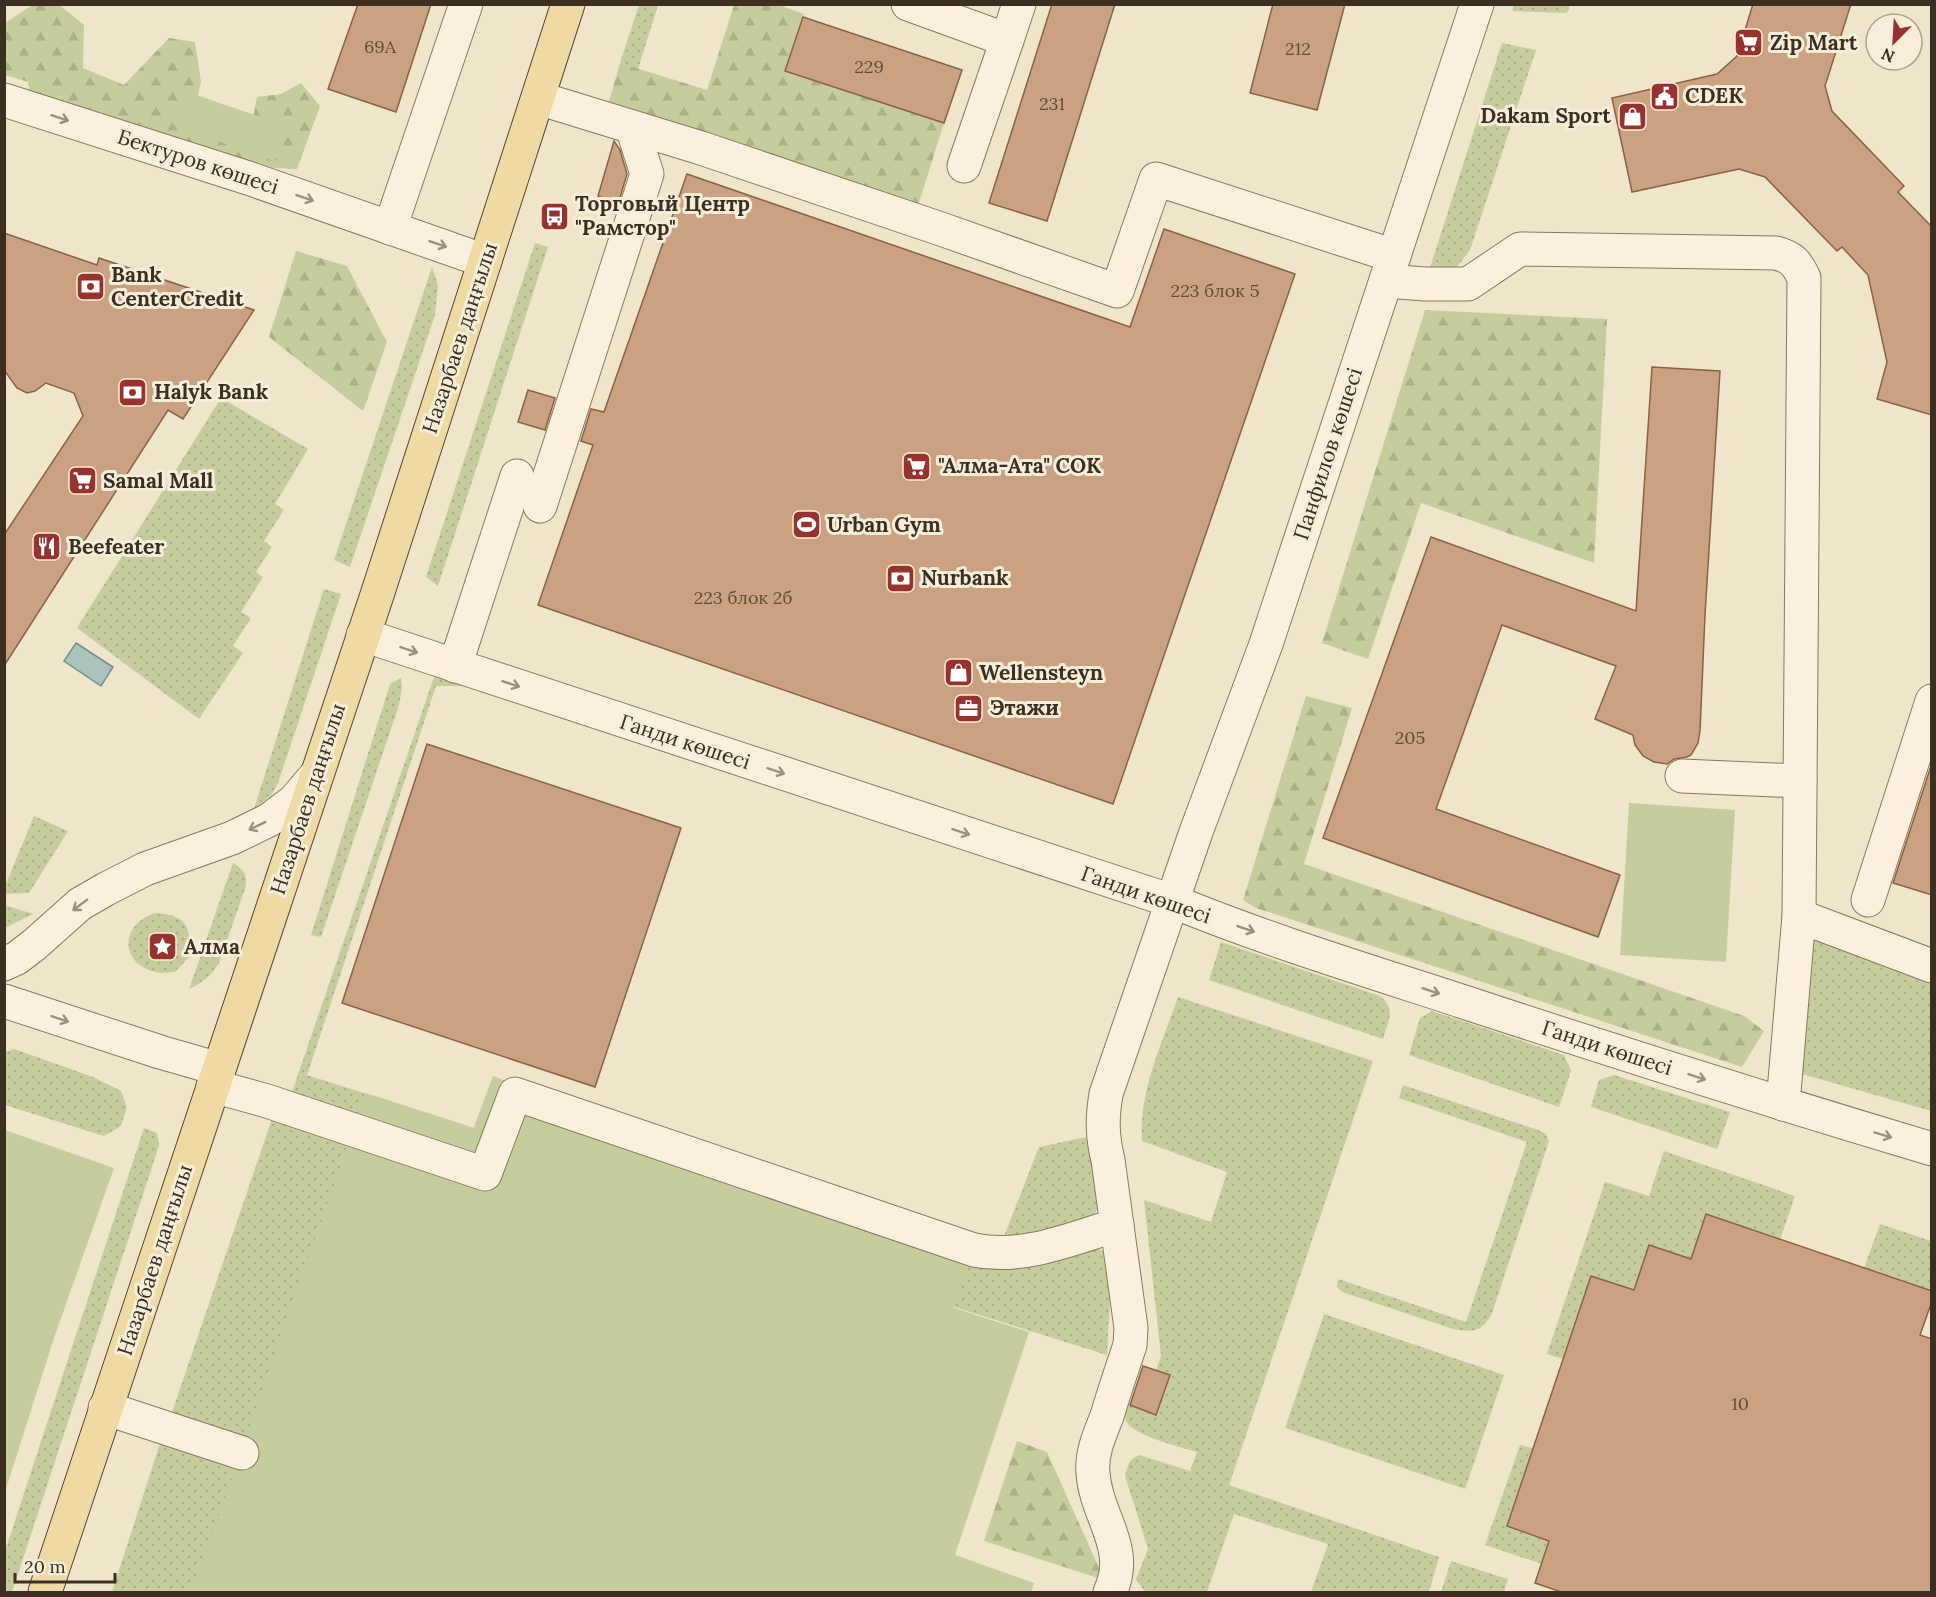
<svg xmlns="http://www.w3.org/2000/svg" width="1936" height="1597" font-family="Lora,serif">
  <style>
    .grass { fill: url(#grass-dots) }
    .forest { fill: url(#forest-firs) }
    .green { fill: #c6cd9d }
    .water { fill: #aac3bc; stroke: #71918a; stroke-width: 1.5 }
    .building { fill: #cba281; stroke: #8a6244; stroke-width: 1.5 }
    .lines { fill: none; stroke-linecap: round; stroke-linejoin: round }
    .minor-casing { stroke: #8b775e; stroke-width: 35 }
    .major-casing { stroke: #594532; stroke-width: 35 }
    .minor { stroke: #f9f1dd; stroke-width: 33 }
    .major { stroke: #efdaa4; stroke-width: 33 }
    .oneway { stroke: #9a907f }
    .labels { text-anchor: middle; stroke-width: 6; stroke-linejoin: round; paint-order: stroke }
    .number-label { font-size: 18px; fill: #604c39 }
    .poi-label { font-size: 21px; font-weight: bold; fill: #3c2f21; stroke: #f6eed9; text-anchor: start }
    .street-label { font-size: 21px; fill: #3c2f21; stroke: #f6eed9 }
  </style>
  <defs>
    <pattern id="grass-dots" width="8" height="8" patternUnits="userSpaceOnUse" patternTransform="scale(1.5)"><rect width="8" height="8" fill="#c6cd9d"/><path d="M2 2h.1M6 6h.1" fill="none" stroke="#abb087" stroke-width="1.8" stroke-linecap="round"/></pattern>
    <pattern id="forest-firs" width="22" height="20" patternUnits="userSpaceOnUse" patternTransform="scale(1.5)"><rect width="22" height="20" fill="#c6cd9d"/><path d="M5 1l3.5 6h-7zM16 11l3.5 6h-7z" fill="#abb087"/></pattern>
  </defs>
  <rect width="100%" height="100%" fill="#eee5ca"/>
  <!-- grass -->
  <g class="grass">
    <polygon points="639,5 658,5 638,69 620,63"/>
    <polygon points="1514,5 1514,4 1570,5 1567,13 1512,11"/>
    <polygon points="1502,43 1536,50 1470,250 1453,272 1429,271"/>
    <polygon points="535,243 548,247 438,586 426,577"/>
    <polygon points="432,267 438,285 435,315 350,567 334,560"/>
    <polygon points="221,398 308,449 275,504 284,510 264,541 272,547 256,572 263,577 241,612 251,618 233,646 243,653 199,719 77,628"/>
    <polygon points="324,589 341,594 278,783 271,796 254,809"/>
    <polygon points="435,674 470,686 436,686 307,1075 474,1128 493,1076 479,1158 291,1095"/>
    <polygon points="401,678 402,690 398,708 321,937 311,935 390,684"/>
    <polygon points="34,816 68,831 29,893 5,894 5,886"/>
    <path d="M233,863C244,870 248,875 245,889L219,963C211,976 202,983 189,989Z"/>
    <polygon points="5,905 33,914 5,928"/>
    <path d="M156,913C190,916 190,927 189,957L175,972C169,972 162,974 156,972C119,964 120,923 156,913Z"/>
    <polygon points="1812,937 1931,984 1931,1111 1802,1074"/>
    <path d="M1221,942L1380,996C1397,1010 1388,1020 1383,1039L1209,980Z"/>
    <path d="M1178,997L1373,1061L1229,1485L1439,1557L1429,1592H1311L1328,1544L1234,1514L1207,1592H1145L1136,1579L1148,1549L1125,1476C1127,1466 1129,1459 1139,1455L1190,1471L1197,1452C1181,1447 1128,1435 1125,1418C1124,1414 1126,1408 1127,1404L1156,1414V1371L1161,1356L1144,1200L1211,1222L1227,1172L1142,1141C1139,1091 1162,1043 1178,997Z"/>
    <polygon points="1432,1011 1564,1055 1571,1071 1559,1107 1409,1055 1420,1018"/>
    <polygon points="14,1049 93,1077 121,1091 127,1107 121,1126 104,1136 5,1105 5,1052"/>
    <polygon points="1614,1075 1730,1112 1717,1149 1591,1107 1599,1080"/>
    <path d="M1403,1085L1538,1130L1546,1134L1549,1141L1492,1313C1482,1333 1473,1332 1453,1329L1342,1292L1337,1287L1338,1279L1466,1322L1527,1142L1399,1098Z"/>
    <polygon points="273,1116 348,1145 352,1480 171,1415"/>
    <polygon points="144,1128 157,1133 159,1145 155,1158 12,1592 5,1592 5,1551"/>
    <polygon points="1086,1137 1103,1198 1090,1223 1001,1244 1039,1147"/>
    <polygon points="1664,1151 1795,1196 1780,1240 1706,1214 1691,1259 1649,1246 1634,1290 1591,1276 1563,1359 1547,1354 1605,1182 1649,1196"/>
    <polygon points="1880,1224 1931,1241 1931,1291 1864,1268"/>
    <path d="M760,1246L970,1260L1093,1246C1103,1250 1108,1253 1112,1263L1107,1355Z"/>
    <polygon points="1324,1314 1504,1375 1465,1489 1285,1428"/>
    <polygon points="162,1437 294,1483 220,1592 112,1592"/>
    <polygon points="1520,1445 1533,1448 1507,1526 1550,1541 1542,1564 1485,1545"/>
    <polygon points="1451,1561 1508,1579 1504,1592 1441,1592"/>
  </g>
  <!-- forest -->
  <g class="forest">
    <polygon points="776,4 804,14 785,71 944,123 917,209 607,108 620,63 707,90 734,5"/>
    <polygon points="32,5 59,5 84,25 83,68 124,85 169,38 195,42 201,82 189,130 247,150 257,97 281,94 301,83 320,106 297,169 273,168 30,95 28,82 5,75 5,21 7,22"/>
    <polygon points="296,251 347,266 387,342 363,411 269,337"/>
    <polygon points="1425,310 1607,319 1594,563 1421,503 1368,659 1322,643"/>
    <polygon points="1306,696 1352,708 1304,864 1744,1016 1764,1031 1742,1067 1256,908 1243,900"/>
    <polygon points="1017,1441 1047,1452 1099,1568 1098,1578 984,1541"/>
  </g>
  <!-- green -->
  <g class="green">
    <polygon points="185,91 286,126 274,161 173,125"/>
    <polygon points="1629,803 1735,810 1726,962 1620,955"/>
    <polygon points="493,1076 970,1260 954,1308 1029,1332 955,1555 1034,1583 1031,1592 192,1592 366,1093 474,1128"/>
    <polygon points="5,1130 114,1168 53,1341 5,1492"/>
  </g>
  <!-- water -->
  <polygon class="water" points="76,643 113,667 101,686 64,661"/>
  <!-- building -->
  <g class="building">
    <polygon points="358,4 431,4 396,112 328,89"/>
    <polygon points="1052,4 1115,4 1047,221 989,203"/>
    <polygon points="1273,4 1345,4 1317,110 1250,93"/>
    <polygon points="1753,4 1851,4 1825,86 1832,111 1904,186 1898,192 1932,227 1932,415 1877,399 1887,362 1868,275 1842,247 1837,251 1765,177 1739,169 1632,192 1612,98 1717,74 1737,56"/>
    <polygon points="803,17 962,70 944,123 785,71"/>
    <polygon points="614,141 620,150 627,174 618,204 598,196"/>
    <polygon points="687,174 1130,327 1164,229 1295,274 1113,804 538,605 593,445 581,441 591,409 604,412"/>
    <polygon points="4,233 97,265 99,258 254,310 183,419 168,410 4,666 4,535 83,416 74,393 46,383 35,391 27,393 17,388 4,370"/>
    <polygon points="1652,367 1720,371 1705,615 1700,731 1698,743 1691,755 1687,757 1674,759 1667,764 1654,762 1643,756 1635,745 1633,735 1595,719 1616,666 1502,625 1436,809 1620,875 1598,937 1323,838 1431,537 1636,611"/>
    <polygon points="528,390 555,398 545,430 518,422"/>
    <polygon points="427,744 681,828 595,1087 342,1003"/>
    <polygon points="1931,766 1932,766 1932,895 1893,883"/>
    <polygon points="1706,1214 1932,1291 1932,1301 1920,1335 1932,1339 1932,1593 1564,1593 1535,1583 1549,1541 1507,1526 1591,1276 1634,1290 1649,1245 1691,1259"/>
    <polygon points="1143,1366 1170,1375 1156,1415 1130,1405"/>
  </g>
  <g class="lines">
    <defs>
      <g id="minor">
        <polyline points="908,4 1007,40 1019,4"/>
        <polyline points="538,98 701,148 941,229 1117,291 1156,179 1394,256"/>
        <polyline points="4,100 248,178 485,261"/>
        <polyline points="964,166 1007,40"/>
        <polyline points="390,228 466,4"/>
        <path d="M1386,281L1425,284H1468L1520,249L1776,253C1792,257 1797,263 1804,278L1799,916L1783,1104"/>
        <polyline points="540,506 647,174 632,127"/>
        <path d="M363,635L1172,901C1267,940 1366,970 1464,1002C1619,1053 1775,1102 1932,1149"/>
        <polyline points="455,666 517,476"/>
        <polyline points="1682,776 1800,781"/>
        <polyline points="1868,900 1932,701"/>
        <polyline points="1799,916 1932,966"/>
        <polyline points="4,964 17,958 34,945 80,904 106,889 145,869 232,838 269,820 294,801 317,774"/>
        <polyline points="4,1001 160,1052 219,1069"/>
        <path d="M213,1086L267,1101L485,1174L515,1094L974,1250C1023,1260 1070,1239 1117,1225"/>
        <polyline points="105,1408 242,1453"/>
        <path d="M1110,1592C1131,1548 1096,1517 1093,1473C1091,1453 1100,1434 1107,1416C1114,1392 1122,1369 1130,1345L1131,1328L1108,1160C1102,1136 1102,1118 1106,1094L1196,832L1266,644L1477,4"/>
      </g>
      <polyline id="major" points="45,1592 378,592 568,4"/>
    </defs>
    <!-- minor casing -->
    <use href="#minor" class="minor-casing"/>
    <!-- major casing -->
    <use href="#major" class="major-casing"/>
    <!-- minor -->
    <use href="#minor" class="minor"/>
    <!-- major -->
    <use href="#major" class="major"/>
  </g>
  <!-- one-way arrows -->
  <defs><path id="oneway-shaft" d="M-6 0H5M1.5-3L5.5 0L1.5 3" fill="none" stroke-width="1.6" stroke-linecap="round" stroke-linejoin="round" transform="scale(1.5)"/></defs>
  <g class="oneway">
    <use href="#oneway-shaft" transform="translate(60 118) rotate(18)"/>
    <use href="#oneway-shaft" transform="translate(305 198) rotate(19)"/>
    <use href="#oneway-shaft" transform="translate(438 244) rotate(19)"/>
    <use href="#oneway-shaft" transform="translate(409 650) rotate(18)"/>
    <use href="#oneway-shaft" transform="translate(511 684) rotate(18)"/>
    <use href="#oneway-shaft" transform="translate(776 771) rotate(18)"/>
    <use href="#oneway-shaft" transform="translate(257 826) rotate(154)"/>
    <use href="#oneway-shaft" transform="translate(961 832) rotate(18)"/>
    <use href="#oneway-shaft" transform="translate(80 905) rotate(143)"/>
    <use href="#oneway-shaft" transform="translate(1246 929) rotate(19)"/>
    <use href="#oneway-shaft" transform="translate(1431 991) rotate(18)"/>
    <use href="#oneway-shaft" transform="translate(60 1019) rotate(18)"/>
    <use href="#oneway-shaft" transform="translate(1697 1077) rotate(18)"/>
    <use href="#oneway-shaft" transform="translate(1883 1135) rotate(17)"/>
  </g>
  <!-- icons -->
  <defs>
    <symbol id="supermarket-square" viewBox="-11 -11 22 22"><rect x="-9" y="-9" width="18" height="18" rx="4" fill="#99322f" stroke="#f6eed9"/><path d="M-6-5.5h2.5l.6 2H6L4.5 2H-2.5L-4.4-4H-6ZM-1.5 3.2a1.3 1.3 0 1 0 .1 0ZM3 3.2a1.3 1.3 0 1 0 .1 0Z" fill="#fff"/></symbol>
    <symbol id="civic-square" viewBox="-11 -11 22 22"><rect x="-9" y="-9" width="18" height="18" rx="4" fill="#99322f" stroke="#f6eed9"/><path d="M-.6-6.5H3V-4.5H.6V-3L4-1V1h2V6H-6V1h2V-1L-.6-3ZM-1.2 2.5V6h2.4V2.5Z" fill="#fff"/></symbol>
    <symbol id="shop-square" viewBox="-11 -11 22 22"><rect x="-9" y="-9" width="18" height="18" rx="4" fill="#99322f" stroke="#f6eed9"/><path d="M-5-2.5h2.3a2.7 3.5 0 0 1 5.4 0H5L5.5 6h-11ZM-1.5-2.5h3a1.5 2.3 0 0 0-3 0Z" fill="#fff"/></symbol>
    <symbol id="bus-square" viewBox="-11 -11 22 22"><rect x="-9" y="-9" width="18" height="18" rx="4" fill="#99322f" stroke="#f6eed9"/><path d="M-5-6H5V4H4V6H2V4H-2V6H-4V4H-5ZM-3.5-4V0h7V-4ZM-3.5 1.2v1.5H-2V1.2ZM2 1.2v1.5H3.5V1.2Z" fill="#fff"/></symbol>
    <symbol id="bank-square" viewBox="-11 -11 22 22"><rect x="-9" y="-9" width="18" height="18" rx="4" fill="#99322f" stroke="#f6eed9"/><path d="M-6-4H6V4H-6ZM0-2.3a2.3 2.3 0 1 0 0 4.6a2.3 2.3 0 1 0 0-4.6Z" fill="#fff"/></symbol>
    <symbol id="stadium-square" viewBox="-11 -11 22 22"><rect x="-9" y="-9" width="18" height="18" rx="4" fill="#99322f" stroke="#f6eed9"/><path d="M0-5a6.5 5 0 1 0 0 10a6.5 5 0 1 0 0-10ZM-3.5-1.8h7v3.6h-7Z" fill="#fff"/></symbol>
    <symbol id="restaurant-square" viewBox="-11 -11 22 22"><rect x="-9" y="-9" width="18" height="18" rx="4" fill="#99322f" stroke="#f6eed9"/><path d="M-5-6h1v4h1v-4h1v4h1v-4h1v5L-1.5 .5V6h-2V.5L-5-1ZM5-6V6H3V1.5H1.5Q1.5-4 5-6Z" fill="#fff"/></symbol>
    <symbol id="office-square" viewBox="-11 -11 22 22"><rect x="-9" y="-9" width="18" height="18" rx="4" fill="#99322f" stroke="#f6eed9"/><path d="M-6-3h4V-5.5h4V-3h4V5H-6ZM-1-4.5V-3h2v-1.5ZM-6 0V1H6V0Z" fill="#fff"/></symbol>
    <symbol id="sight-square" viewBox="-11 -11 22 22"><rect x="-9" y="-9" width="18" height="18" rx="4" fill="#99322f" stroke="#f6eed9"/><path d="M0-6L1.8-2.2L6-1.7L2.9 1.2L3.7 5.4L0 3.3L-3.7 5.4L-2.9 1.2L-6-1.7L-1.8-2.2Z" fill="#fff"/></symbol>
  </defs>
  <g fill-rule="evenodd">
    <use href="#supermarket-square" x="1732" y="26" width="33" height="33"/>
    <use href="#civic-square" x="1648" y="80" width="33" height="33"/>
    <use href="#shop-square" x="1616" y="100" width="33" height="33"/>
    <use href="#bus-square" x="538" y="200" width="33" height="33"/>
    <use href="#bank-square" x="74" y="270" width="33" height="33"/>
    <use href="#bank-square" x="116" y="376" width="33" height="33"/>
    <use href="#supermarket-square" x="900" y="450" width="33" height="33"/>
    <use href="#supermarket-square" x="66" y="464" width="33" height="33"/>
    <use href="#stadium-square" x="790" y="508" width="33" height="33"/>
    <use href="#restaurant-square" x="30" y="530" width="33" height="33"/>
    <use href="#bank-square" x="884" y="562" width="33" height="33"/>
    <use href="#shop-square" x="942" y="656" width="33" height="33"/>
    <use href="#office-square" x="952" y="692" width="33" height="33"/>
    <use href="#sight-square" x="146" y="930" width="33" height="33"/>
  </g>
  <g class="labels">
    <!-- number labels -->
    <g class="number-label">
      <text x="380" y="53">69А</text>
      <text x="1298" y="55">212</text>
      <text x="869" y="73">229</text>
      <text x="1052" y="110">231</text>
      <text x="1215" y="297">223 блок 5</text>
      <text x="743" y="604">223 блок 2б</text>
      <text x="1410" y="744">205</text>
      <text x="1740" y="1410">10</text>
    </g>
    <!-- poi labels -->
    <g class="poi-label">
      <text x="1770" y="50">Zip Mart</text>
      <text x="1685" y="103">CDEK</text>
      <text x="1611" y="123" text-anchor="end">Dakam Sport</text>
      <text x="575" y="211">Торговый Центр<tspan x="575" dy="24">"Рамстор"</tspan></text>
      <text x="111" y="282">Bank<tspan x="111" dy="24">CenterCredit</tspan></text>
      <text x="154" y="399">Halyk Bank</text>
      <text x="938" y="473">"Алма-Ата" СОК</text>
      <text x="103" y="488">Samal Mall</text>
      <text x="827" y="532">Urban Gym</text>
      <text x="68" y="554">Beefeater</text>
      <text x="921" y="585">Nurbank</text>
      <text x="979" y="680">Wellensteyn</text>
      <text x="990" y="715">Этажи</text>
      <text x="184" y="954">Алма</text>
    </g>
    <!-- street labels -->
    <g class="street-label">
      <text transform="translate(198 162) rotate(18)" y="7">Бектуров көшесі</text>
      <text transform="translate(460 338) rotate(-72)" y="7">Назарбаев даңғылы</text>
      <text transform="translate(1328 454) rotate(-72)" y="7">Панфилов көшесі</text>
      <text transform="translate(685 742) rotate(18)" y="7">Ганди көшесі</text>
      <text transform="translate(308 799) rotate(-72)" y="7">Назарбаев даңғылы</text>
      <text transform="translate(1146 895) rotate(19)" y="7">Ганди көшесі</text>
      <text transform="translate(1607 1048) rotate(18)" y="7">Ганди көшесі</text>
      <text transform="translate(155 1260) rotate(-72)" y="7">Назарбаев даңғылы</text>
    </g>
  </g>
  <!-- border -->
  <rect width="1936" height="1597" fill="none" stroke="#3c2f21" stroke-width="12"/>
  <!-- north arrow -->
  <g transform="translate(1894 42) rotate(204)"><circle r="28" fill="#f6eed9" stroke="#aca28f" stroke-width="1.5"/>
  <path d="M0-4.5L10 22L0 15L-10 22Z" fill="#99322f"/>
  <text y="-9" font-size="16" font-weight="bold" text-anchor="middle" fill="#3c2f21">N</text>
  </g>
  <!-- scale -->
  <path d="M15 1573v9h100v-9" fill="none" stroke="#3c2f21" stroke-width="3"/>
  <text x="24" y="1573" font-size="18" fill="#3c2f21" stroke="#f6eed9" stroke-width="4.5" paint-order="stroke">20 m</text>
</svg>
